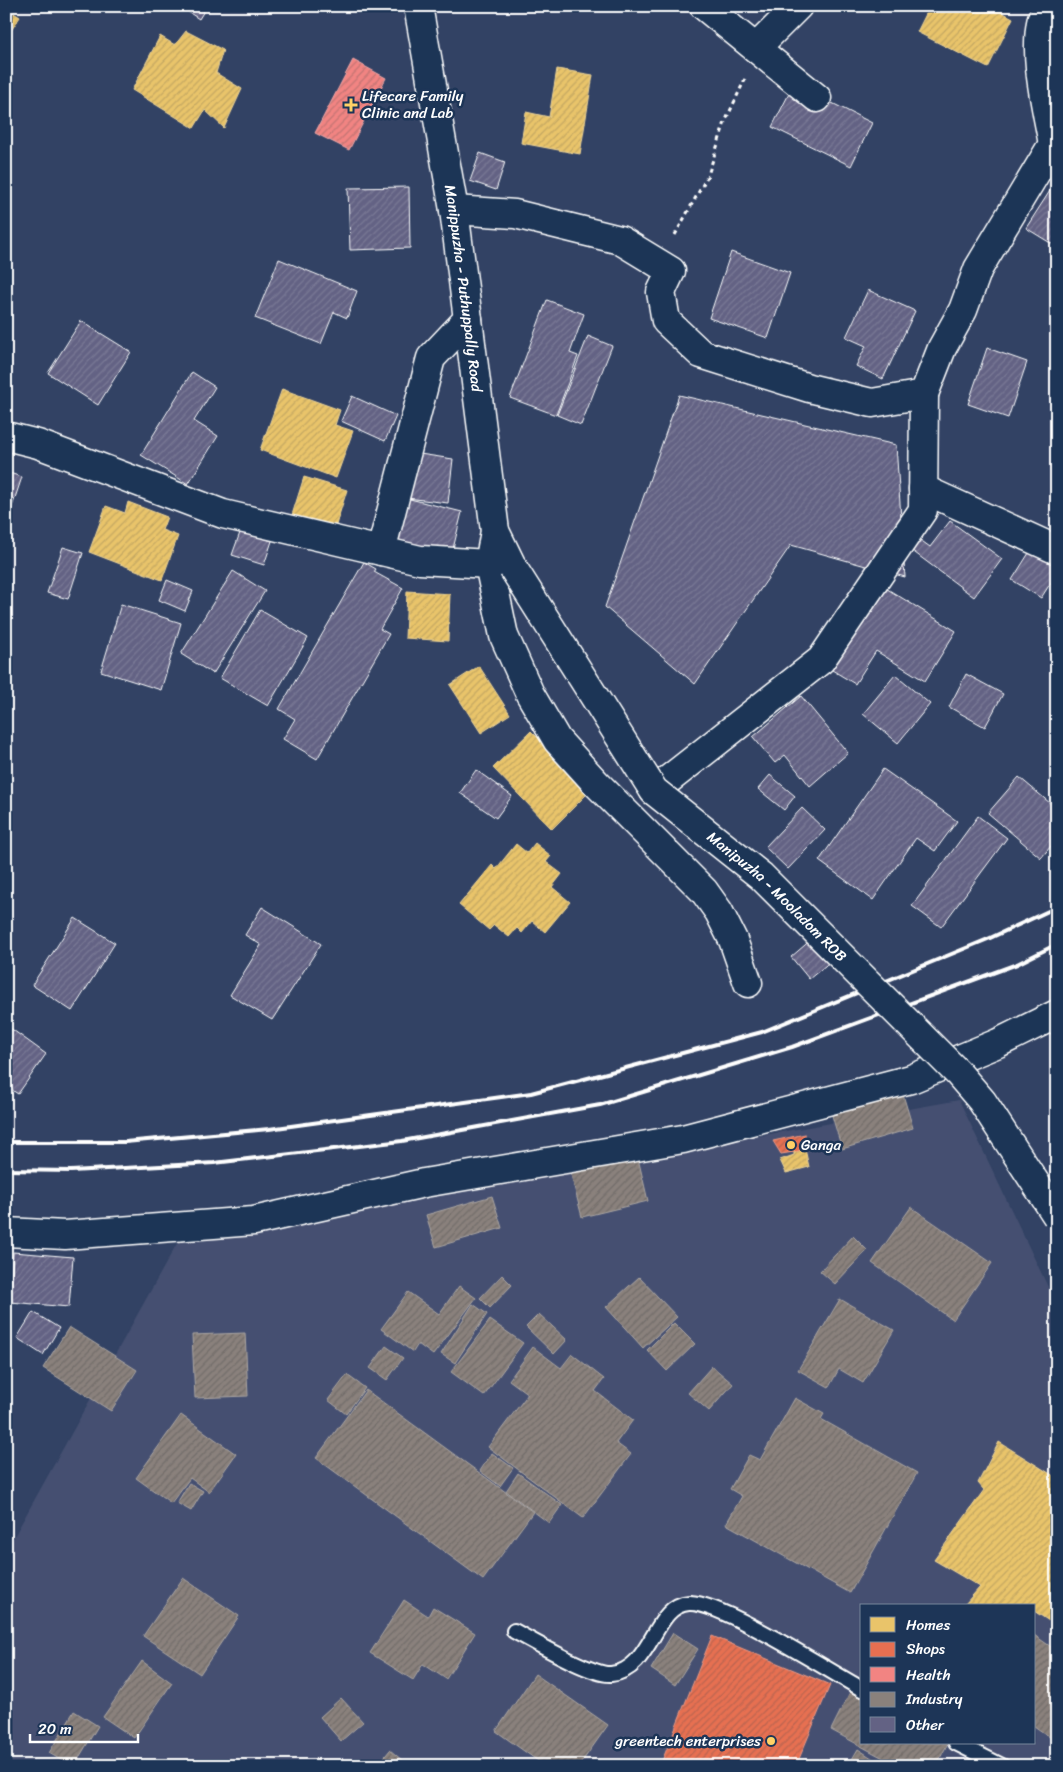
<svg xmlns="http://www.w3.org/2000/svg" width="1063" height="1772" font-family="Sriracha,sans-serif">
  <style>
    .built { fill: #455071; fill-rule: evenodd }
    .homes { fill: url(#homes-hatch); stroke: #f0d697 }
    .shops { fill: url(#shops-hatch); stroke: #ee9a85 }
    .health { fill: url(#health-hatch); stroke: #f6a9a8 }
    .industry { fill: url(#industry-hatch); stroke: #ada7a3 }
    .building { fill: url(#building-hatch); stroke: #fff }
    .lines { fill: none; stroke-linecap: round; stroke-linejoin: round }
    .lane-casing { stroke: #fff; stroke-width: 18 }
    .street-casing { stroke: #fff; stroke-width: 31 }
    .secondary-casing { stroke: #fff; stroke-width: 31 }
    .path { stroke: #fff; stroke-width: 3; stroke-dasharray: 4 4; stroke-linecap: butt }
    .lane { stroke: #1d3557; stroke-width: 14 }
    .street { stroke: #1d3557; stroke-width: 28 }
    .secondary { stroke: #1d3557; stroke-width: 28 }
    .rail { stroke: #fff; stroke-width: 4 }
    .secondary-bridge-casing { stroke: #fff; stroke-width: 31; stroke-linecap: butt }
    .secondary-bridge { stroke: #1d3557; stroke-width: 28 }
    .poi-dot { fill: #ffd166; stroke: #1d3557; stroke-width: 2 }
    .labels { text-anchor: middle; stroke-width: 5; stroke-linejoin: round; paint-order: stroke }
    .poi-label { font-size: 15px; fill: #fff; stroke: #1d3557; text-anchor: start }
    .street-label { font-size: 15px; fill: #fff; stroke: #1d3557 }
  </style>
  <defs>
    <pattern id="homes-hatch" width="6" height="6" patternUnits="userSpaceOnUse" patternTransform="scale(1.25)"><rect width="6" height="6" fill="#e9c46a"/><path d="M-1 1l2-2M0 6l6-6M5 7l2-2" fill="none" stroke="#c2a662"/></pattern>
    <pattern id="shops-hatch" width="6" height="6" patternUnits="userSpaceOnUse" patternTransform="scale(1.25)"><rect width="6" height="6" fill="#e76f51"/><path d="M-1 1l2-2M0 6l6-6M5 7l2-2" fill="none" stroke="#b86450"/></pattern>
    <pattern id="health-hatch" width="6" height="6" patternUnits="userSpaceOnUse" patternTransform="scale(1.25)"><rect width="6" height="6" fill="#f28482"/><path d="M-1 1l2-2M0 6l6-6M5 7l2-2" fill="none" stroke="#c07372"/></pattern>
    <pattern id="industry-hatch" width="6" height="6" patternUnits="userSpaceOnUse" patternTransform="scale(1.25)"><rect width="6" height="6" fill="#8a817c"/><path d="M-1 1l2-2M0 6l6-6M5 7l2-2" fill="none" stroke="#716c69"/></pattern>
    <pattern id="building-hatch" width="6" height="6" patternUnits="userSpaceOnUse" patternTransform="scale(1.25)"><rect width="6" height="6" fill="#636284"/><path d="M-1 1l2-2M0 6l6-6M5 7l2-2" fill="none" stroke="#7a7a96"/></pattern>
  </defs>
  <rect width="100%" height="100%" fill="#324264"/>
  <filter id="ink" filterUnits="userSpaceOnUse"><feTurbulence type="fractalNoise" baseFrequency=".02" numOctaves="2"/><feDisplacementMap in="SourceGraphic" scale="10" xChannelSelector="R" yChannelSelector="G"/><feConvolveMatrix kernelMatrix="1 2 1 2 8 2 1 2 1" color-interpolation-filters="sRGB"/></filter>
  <g filter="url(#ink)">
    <!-- built -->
    <path class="built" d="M959,1100L1057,1306V1766H6V1551L190,1220L591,1166ZM862,1606H1034V1743H862Z"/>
    <!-- homes -->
    <g class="homes">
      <polygon points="930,6 997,6 996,9 1013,18 988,68 917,32"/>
      <polygon points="6,8 20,17 8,35 6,33"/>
      <polygon points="186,31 223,50 216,73 242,89 224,128 205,110 194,128 132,90 160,36 175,45"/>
      <polygon points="557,69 593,75 580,154 521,143 526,112 549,117"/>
      <polygon points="282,389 340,410 335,425 353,431 336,478 260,450"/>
      <polygon points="304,477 347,490 335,528 292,515"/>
      <polygon points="128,502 167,517 162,530 178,536 162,580 89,552 106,506 125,513"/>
      <polygon points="407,591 450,594 448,641 405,638"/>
      <polygon points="479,666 510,714 481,733 450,685"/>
      <polygon points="531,731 590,791 552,829 493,768"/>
      <polygon points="535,843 551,856 546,862 562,874 552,887 570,902 545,932 532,921 522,933 517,928 509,937 494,925 489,930 459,905 492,865 496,869 516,844 527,853"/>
      <polygon points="805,1149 809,1167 786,1173 780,1160 794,1155 794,1152"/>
      <polygon points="999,1442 1057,1478 1057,1608 1049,1621 1034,1611 1034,1606 1024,1604 1023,1606 967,1606 965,1604 980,1587 934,1560 984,1490 978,1483"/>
    </g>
    <!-- shops -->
    <g class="shops">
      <polygon points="805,1134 808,1148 794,1152 781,1154 773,1141"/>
      <polygon points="712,1636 830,1685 796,1766 660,1766"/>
    </g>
    <!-- health -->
    <polygon class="health" points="353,60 386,78 349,150 315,133"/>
    <!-- industry -->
    <g class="industry">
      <polygon points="901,1088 913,1128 842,1149 830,1109"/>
      <polygon points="637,1154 648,1201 582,1217 570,1171"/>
      <polygon points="492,1196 502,1228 436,1247 426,1215"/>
      <polygon points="911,1207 992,1263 953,1320 872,1263"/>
      <polygon points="853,1236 867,1250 835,1284 820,1271"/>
      <polygon points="502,1275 512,1285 490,1308 480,1298"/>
      <polygon points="639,1277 677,1317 643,1348 606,1307"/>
      <polygon points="459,1286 476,1298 433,1355 418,1344 413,1352 381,1329 408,1292 439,1314"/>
      <polygon points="840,1299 894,1330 863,1383 839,1369 829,1387 798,1370"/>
      <polygon points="473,1304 487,1314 455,1363 441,1354"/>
      <polygon points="539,1314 567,1340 554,1354 526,1327"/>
      <polygon points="490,1320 523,1343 484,1396 451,1372"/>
      <polygon points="674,1323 695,1344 667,1371 647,1350"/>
      <polygon points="69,1327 137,1370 111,1411 43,1368"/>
      <polygon points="245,1333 248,1396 195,1398 192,1335"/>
      <polygon points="386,1346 403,1358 387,1380 370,1368"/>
      <polygon points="533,1347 561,1368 572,1354 604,1379 595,1391 633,1420 616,1443 631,1454 583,1518 488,1447 528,1394 509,1380"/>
      <polygon points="712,1366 733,1384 709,1411 688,1393"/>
      <polygon points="347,1375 365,1388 346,1414 328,1400"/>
      <polygon points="366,1390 533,1512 483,1580 316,1458"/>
      <polygon points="795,1398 824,1414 821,1419 917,1473 850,1593 726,1524 742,1496 730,1489 749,1455 760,1460"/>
      <polygon points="181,1415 236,1454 209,1492 190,1478 171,1503 136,1478"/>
      <polygon points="492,1453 513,1468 500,1486 480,1471"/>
      <polygon points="518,1473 562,1505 549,1523 506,1491"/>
      <polygon points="189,1483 203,1491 191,1511 177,1503"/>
      <polygon points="183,1578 239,1616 200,1674 143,1636"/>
      <polygon points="404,1600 428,1616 433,1607 475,1633 446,1679 423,1664 413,1680 370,1653"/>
      <polygon points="673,1633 698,1649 675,1685 651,1669"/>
      <polygon points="1034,1635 1057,1651 1057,1742 1034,1726"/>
      <polygon points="142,1661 172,1683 134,1738 103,1717"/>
      <polygon points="535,1674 608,1725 579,1766 545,1766 496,1731"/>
      <polygon points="850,1692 862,1698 862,1743 948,1743 936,1766 898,1766 831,1730"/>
      <polygon points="341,1698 363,1722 341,1741 320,1717"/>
      <polygon points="74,1711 98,1726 74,1766 71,1766 49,1753"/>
      <polygon points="858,1749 884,1766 848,1766"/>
      <polygon points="390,1750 409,1766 377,1766"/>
    </g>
    <!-- building -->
    <g class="building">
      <polygon points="179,6 207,6 199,19"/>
      <polygon points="1057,22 1057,46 1047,40"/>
      <polygon points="794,84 872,123 851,166 772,127"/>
      <polygon points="480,153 505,162 496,190 470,181"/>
      <polygon points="1057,180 1057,247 1026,228"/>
      <polygon points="409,187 410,248 350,250 348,188"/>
      <polygon points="731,252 790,273 768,338 709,318"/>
      <polygon points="279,259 357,291 347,318 334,312 321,344 255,318"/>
      <polygon points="868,290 915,311 883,379 856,366 866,346 846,337"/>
      <polygon points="547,300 584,314 570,353 578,356 556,415 510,398"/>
      <polygon points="81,321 131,352 98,405 48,373"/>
      <polygon points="588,336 612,346 581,425 557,415"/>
      <polygon points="987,348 1027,362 1008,418 968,404"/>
      <polygon points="192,372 215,387 194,421 218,436 188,484 141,455"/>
      <polygon points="679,395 896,445 905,577 791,545 695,684 605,607"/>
      <polygon points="352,396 396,416 385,441 341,421"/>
      <polygon points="413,453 453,459 448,503 407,498"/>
      <polygon points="6,472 22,477 6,525"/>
      <polygon points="402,497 462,512 452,553 392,539"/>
      <polygon points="950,521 1002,559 974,597 911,550 919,539 930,547"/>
      <polygon points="241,530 272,541 264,565 232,555"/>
      <polygon points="1034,545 1057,559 1057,573 1041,598 1012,580"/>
      <polygon points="63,547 83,553 68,599 47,593"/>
      <polygon points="364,562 376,569 374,572 403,588 380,629 389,634 317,759 283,739 295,719 279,709"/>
      <polygon points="233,571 265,591 213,674 181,654"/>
      <polygon points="167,580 193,591 185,611 159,600"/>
      <polygon points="884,587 956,631 925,681 876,651 855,684 832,670"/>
      <polygon points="121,604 181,623 161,690 101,671"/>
      <polygon points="260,610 308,638 268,706 220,678"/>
      <polygon points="966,674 1003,694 985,727 949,707"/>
      <polygon points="895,675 930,704 898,743 863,714"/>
      <polygon points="801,696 848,753 810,786 785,755 775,763 753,737"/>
      <polygon points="883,769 957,821 935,851 916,838 873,900 819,861"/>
      <polygon points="476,770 512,796 496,818 460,793"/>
      <polygon points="770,775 795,796 784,810 758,789"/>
      <polygon points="1019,777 1057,809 1057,839 1041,858 988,813"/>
      <polygon points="802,808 825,830 788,869 765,847"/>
      <polygon points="978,816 1007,838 941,927 912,906"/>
      <polygon points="262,907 321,944 272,1020 230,995 261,945 245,935"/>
      <polygon points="75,918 115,943 72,1011 32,985"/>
      <polygon points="812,939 831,961 809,979 791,957"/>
      <polygon points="6,1025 46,1054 18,1094 6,1086"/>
      <polygon points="13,1252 73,1257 69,1307 10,1302"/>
      <polygon points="33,1312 59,1328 43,1355 17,1338"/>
    </g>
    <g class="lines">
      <defs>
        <g id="lane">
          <path d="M514,1631C533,1641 592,1676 611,1674C653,1670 653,1605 689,1603C720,1601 829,1671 862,1689"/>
          <polyline points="956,1743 1002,1766"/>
        </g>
        <g id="street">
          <polyline points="704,6 817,98"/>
          <polyline points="756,48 798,6"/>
          <path d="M454,210L515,214L620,240L671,271L661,292L666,321L701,354L809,388L872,403L924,394L942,348L963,310L978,269L1053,144C1046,106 1033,55 1042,18"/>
          <polyline points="6,436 38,444 223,514 420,560 489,564"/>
          <polyline points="923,489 1057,550"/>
          <polyline points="495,531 489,564 504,636 530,694 557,740 596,783 704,891 719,912 733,940 748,983"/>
          <polyline points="381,551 431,358 468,319"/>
          <polyline points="654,791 821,660 923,510 924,394"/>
          <polyline points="6,1232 65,1235 254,1221 424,1183 683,1139 911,1079 998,1043 1057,1014"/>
        </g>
        <g id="secondary">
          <path id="s1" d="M418,6L454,210L495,531L513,568"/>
        </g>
      </defs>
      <!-- lane casing -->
      <use href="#lane" class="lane-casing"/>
      <!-- street casing -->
      <use href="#street" class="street-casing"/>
      <!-- secondary casing -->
      <use href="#secondary" class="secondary-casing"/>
      <!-- path -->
      <polyline class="path" points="675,235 708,175 725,122 745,79"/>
      <!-- lane -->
      <use href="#lane" class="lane"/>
      <!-- street -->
      <use href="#street" class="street"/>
      <!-- secondary -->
      <use href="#secondary" class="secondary"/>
      <!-- rail -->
      <g class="rail">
        <polyline points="6,1142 125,1142 269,1129 531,1093 762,1032 988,939 1057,907"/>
        <polyline points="6,1170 71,1171 214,1163 402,1141 600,1105 792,1047 1017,964 1057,944"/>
      </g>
      <defs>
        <g id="secondary-bridge">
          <path id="s2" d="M513,568L654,791L761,876L958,1073L982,1101L1057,1216"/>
        </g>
      </defs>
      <!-- secondary-bridge casing -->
      <use href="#secondary-bridge" class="secondary-bridge-casing"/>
      <!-- secondary-bridge -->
      <use href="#secondary-bridge" class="secondary-bridge"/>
    </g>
  </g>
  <!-- markers -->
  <g class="poi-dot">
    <path d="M348.5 97.5h5v5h5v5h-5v5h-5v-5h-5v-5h5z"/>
    <circle cx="791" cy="1145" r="5"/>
    <circle cx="771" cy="1741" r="5"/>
  </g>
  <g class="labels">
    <!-- poi labels -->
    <g class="poi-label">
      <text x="362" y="101">Lifecare Family<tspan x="362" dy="17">Clinic and Lab</tspan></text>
      <text x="801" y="1150">Ganga</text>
      <text x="761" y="1746" text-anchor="end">greentech enterprises</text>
    </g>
    <!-- street labels -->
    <g class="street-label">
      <text dy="5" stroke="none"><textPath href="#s1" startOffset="286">Manippuzha - Puthuppally Road</textPath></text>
      <text dy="5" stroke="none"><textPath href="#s2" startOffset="426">Manipuzha - Mooladom ROB</textPath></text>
    </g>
  </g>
  <!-- margin -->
  <rect width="1063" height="1772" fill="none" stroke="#1d3557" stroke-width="25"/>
  <rect x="12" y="12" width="1038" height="1747" fill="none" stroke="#fff" stroke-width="2" filter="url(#ink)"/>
  <!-- legend -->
  <rect x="860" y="1604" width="175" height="140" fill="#1d3557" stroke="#77869a"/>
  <rect x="870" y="1617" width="25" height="15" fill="#e9c46a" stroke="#77869a"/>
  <text x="906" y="1630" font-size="15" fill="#ffffff">Homes</text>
  <rect x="870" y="1642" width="25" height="15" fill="#e76f51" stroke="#77869a"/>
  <text x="906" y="1654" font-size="15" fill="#ffffff">Shops</text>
  <rect x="870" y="1667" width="25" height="15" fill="#f28482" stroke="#77869a"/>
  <text x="906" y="1680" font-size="15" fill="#ffffff">Health</text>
  <rect x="870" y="1692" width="25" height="15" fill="#8a817c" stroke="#77869a"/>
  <text x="906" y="1704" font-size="15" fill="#ffffff">Industry</text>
  <rect x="870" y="1717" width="25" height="15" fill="#636284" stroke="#77869a"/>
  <text x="906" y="1730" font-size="15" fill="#ffffff">Other</text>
  <!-- scale -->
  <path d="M30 1734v8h108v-8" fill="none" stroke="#ffffff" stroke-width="2.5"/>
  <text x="38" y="1734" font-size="15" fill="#ffffff" stroke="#1d3557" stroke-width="4" paint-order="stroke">20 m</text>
</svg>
